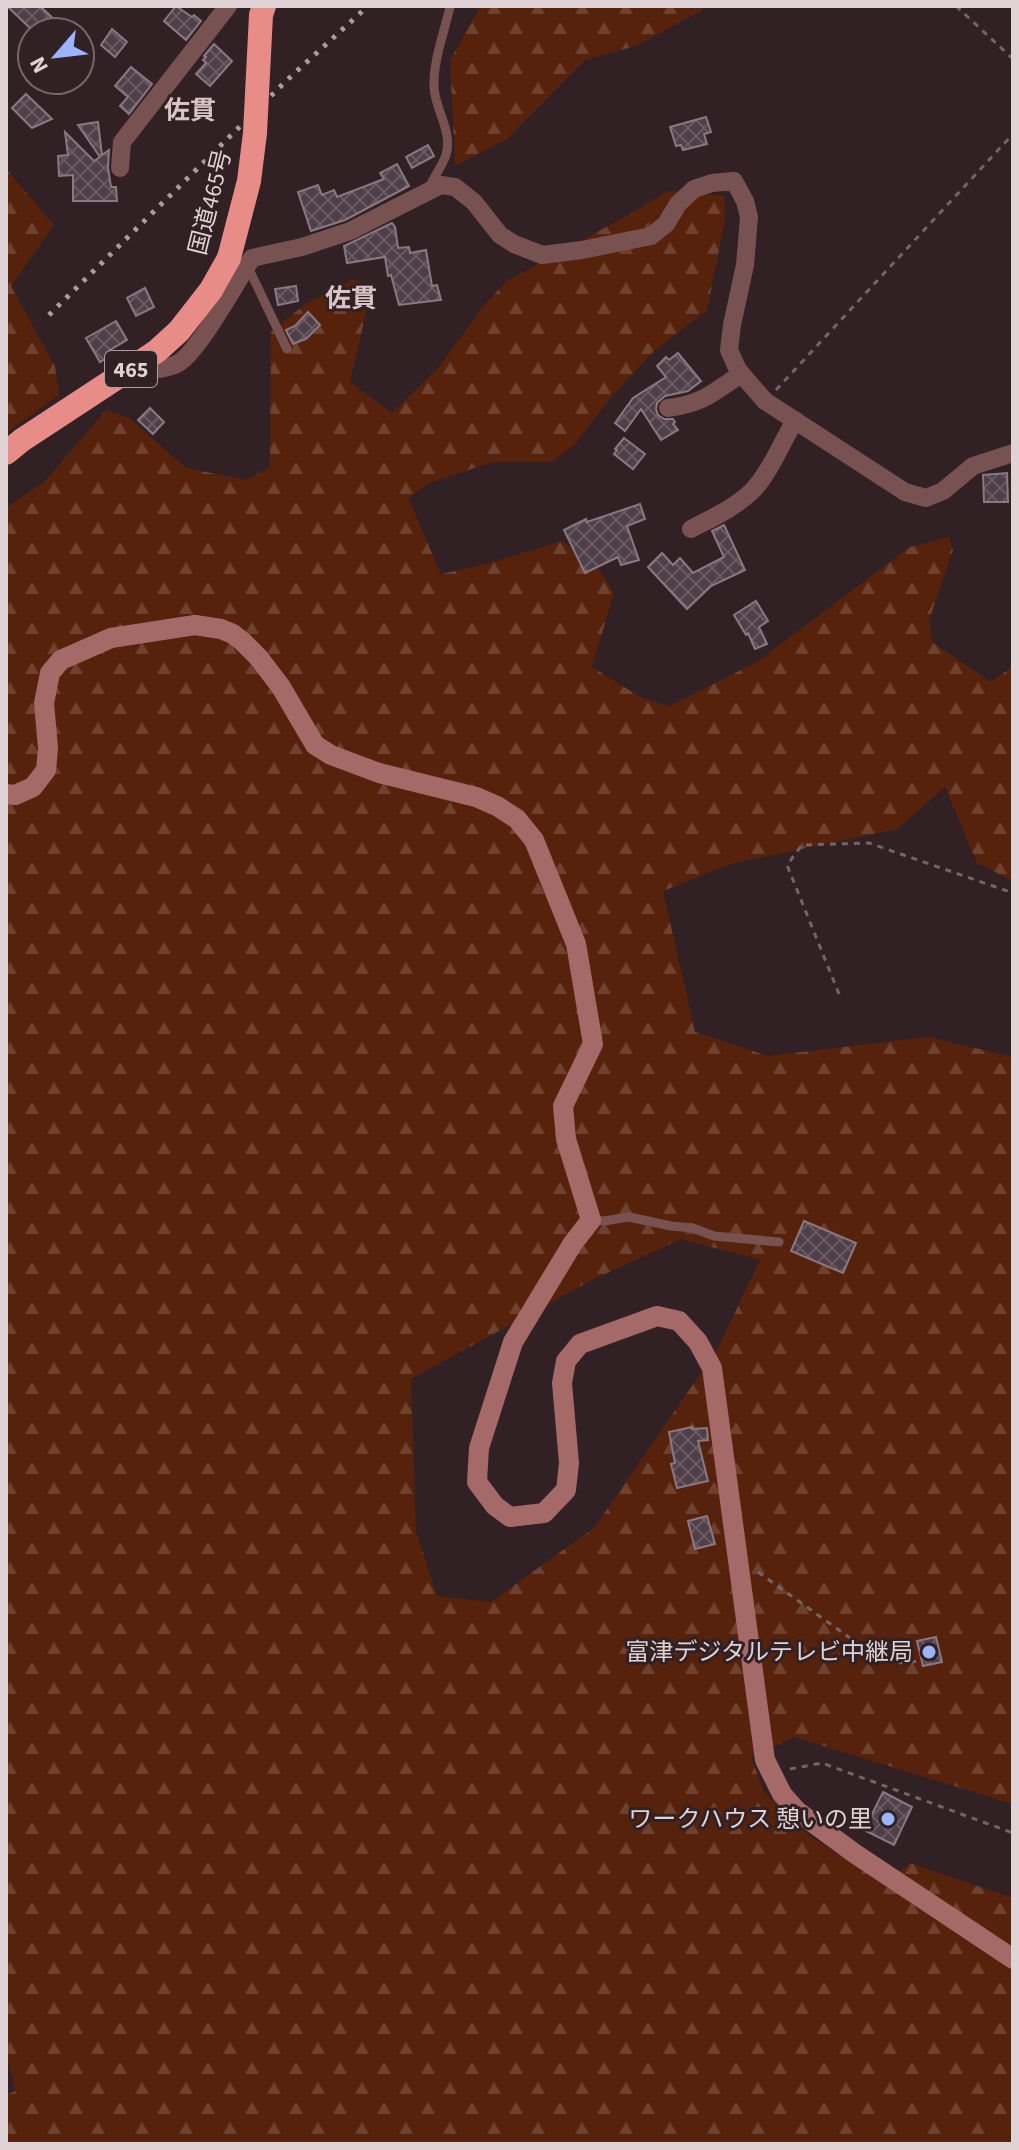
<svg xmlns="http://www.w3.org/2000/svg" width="1019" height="2150" font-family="'Source Sans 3','Noto Sans JP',sans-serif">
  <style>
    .forest { fill: url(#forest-firs); fill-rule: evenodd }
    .building { fill: url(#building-cross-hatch); stroke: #8b7882; stroke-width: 2 }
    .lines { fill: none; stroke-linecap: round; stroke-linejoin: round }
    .path { stroke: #736468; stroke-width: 3; stroke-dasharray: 6 6; stroke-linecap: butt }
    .lane { stroke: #775250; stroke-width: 9 }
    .street { stroke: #775250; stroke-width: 18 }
    .secondary { stroke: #a56a67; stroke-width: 20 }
    .highway { stroke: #e88c88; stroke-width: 24 }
    .rail { stroke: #aa9da0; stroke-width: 5; stroke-dasharray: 4 8; stroke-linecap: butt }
    .highway-bridge { stroke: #e88c88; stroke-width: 24 }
    .poi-dot { fill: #9bb4fd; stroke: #312024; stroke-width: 3 }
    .labels { text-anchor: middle; stroke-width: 6; stroke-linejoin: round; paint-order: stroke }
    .shield { fill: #312024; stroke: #ab9da1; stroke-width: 2 }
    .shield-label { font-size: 22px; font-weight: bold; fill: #dfd3d6 }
    .street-label { font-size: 24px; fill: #dfd3d6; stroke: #312024 }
    .poi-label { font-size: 24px; fill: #dfd3d6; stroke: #312024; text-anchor: end }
    .neighbourhood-label { font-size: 26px; font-weight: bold; fill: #dac3c7; stroke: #312024 }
  </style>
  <defs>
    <pattern id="forest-firs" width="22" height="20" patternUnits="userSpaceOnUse" patternTransform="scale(2)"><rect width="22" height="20" fill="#56220b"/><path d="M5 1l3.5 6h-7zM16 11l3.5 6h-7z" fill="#6e412e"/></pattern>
    <pattern id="building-cross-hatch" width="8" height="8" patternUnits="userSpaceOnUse" patternTransform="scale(2)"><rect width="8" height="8" fill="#4f3f48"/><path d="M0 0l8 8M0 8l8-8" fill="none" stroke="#685a62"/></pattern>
  </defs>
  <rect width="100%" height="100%" fill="#312024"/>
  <!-- forest -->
  <g class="forest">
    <polygon points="481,6 705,6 701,11 636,46 585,60 507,139 455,166 450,60"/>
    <polygon points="6,169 54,225 11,286 55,366 59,395 6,433"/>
    <path d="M668,191L724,196L725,220L707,310L653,352L613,395L574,445L551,462H493L429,483L408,498L441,574L487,564L562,541L598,568L614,593L592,667L642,698L670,706L757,662L910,547L949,537L953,550L929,620L932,642L991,682L1013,666V881L977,863L945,787L897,829L730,864L663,891L695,1032L768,1056L928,1037L1013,1057V1804L794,1737L751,1757L764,1792L807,1834L885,1884L910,1863L1013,1898V2144H6V2095L15,2091L6,2052V508L45,481L106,410L129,418L186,468L246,480L270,467L271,332L304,305L353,279L372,286L350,382L392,413L438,368L485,304L507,281L632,213ZM681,1239L760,1260L718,1348L595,1527L491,1602L437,1596L416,1531L411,1379L590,1281Z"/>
  </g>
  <!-- building -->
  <g class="building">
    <polygon points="7,6 40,6 58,23 50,32 34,32"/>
    <polygon points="176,6 192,17 194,15 201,21 186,40 164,21"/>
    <polygon points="112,29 127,42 115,57 101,45"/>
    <polygon points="214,44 232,61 210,86 196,74 206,63 203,60 206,57 204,56"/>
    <polygon points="131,67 152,84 129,114 120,106 128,97 115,86"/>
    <polygon points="26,94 52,119 32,128 12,108"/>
    <polygon points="706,117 711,132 704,134 707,144 683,150 681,145 676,146 670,127"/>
    <polygon points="98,122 102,155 109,150 108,168 111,187 116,187 117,201 73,201 73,175 59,176 58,156 68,155 65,132 94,161 100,157 78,125"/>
    <polygon points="428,145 434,156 412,168 406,157"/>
    <polygon points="397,164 409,186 345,220 311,231 298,192 318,185 322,195 334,190 337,197 384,179 380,173"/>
    <polygon points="392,223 395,227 398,248 409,247 410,253 426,250 432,286 437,285 441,300 399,305 391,275 388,276 385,257 347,263 344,246"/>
    <polygon points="296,286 298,301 278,305 275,289"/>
    <polygon points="145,288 154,307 136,316 127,298"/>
    <polygon points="308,312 320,325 306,339 293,344 286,330 295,326"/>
    <polygon points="116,321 127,340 110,350 113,354 100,362 86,338"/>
    <polygon points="678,353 701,381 688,391 665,396 657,403 656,409 658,415 664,419 673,419 675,422 673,424 678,430 661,440 641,409 625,431 615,423 633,398 666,377 657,366 666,357 669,360"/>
    <polygon points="150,408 164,422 153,434 138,420"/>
    <polygon points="624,438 645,454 633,469 614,454 617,450 615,449"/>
    <polygon points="1007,473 1008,502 984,502 983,475"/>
    <polygon points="640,504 645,519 627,526 639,560 621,565 618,557 585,573 564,530 586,519 587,522"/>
    <polygon points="724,525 745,570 711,586 687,609 648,567 662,553 673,565 680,558 693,573 724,557 712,531"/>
    <polygon points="756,601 768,621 759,627 767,644 755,649 748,633 746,635 734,615"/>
    <polygon points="804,1221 856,1243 843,1273 791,1251"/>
    <polygon points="692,1427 692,1429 707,1428 708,1440 698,1441 708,1481 677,1488 671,1464 675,1463 669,1432"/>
    <polygon points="707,1516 715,1544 695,1549 688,1521"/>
    <polygon points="936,1637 942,1662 923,1666 917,1641"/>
    <polygon points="883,1792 912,1807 894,1845 864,1830"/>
  </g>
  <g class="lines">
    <!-- path -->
    <g class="path">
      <polyline points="956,6 1013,59"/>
      <polyline points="776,390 1013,134"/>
      <polyline points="839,994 787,865 802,845 869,843 1013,893"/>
      <path d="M758,1572L871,1653C886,1660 900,1666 917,1661"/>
      <polyline points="790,1769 822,1763 1013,1833"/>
    </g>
    <!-- lane -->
    <g class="lane">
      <path d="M429,188C434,177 442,166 446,155C453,131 435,110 434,87C433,61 444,33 450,7"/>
      <polyline points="247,265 287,349"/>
      <polyline points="591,1220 604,1221 629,1217 671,1226 693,1228 714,1236 779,1242"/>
    </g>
    <!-- street -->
    <g class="street">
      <polyline points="120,168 122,142 228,6"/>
      <path d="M128,371C144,370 161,371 177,364C198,353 237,281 252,258L302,247L350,231L441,185L455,187L474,202L500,235L514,244L542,255L582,250L651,236L666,224L678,204L694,189L712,183L734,181L745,201L749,217L745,265L732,325L729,350L738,370L765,401L905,492L926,498L943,491L973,466L1013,453"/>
      <path d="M668,408C702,404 713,393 741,374"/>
      <path d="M691,529C712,518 734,508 751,492C768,476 783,441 795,420"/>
    </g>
    <!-- secondary -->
    <polyline class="secondary" points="6,794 15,795 33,787 46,770 48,748 44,703 50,673 61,660 111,638 195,625 221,629 233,634 243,642 259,658 281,687 315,745 331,755 379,773 476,797 497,806 517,819 534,840 576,944 593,1044 563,1106 566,1139 591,1220 573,1243 513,1342 479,1448 477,1482 495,1506 510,1517 544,1513 566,1490 569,1463 562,1383 566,1361 580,1344 657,1316 679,1321 698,1342 712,1368 765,1760 782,1794 797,1811 854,1853 1013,1959"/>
    <!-- highway -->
    <polyline class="highway" points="6,453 22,440 127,371 157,351 179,331 211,290 229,258"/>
    <!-- rail -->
    <polyline class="rail" points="49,315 286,81 368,6"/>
    <!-- highway-bridge -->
    <polyline class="highway-bridge" points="229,258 249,181 255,133 261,15 264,6"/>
  </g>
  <!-- markers -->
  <g class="poi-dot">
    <circle cx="929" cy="1652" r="8"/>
    <circle cx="888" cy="1819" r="8"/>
  </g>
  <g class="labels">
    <!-- shield labels -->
    <rect class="shield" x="105" y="351" width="52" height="36" rx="6"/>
    <g class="shield-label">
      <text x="131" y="377">465</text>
    </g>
    <!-- street labels -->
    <g class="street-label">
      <text transform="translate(210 202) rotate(-76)" y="8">国道465号</text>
    </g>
    <!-- poi labels -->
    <g class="poi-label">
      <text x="913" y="1660">富津デジタルテレビ中継局</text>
      <text x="872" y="1827">ワークハウス 憩いの里</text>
    </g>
    <!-- neighbourhood labels -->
    <g class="neighbourhood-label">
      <text x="190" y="119">佐貫</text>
      <text x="351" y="307">佐貫</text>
    </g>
  </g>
  <!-- border -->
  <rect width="1019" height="2150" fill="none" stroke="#dfd3d6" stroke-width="16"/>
  <!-- north arrow -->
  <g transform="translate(56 56) rotate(242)"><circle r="38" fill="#312024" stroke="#77686b" stroke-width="2"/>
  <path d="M0-6L14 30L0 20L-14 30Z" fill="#9bb4fd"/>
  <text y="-12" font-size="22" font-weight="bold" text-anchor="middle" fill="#dfd3d6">N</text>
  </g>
</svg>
